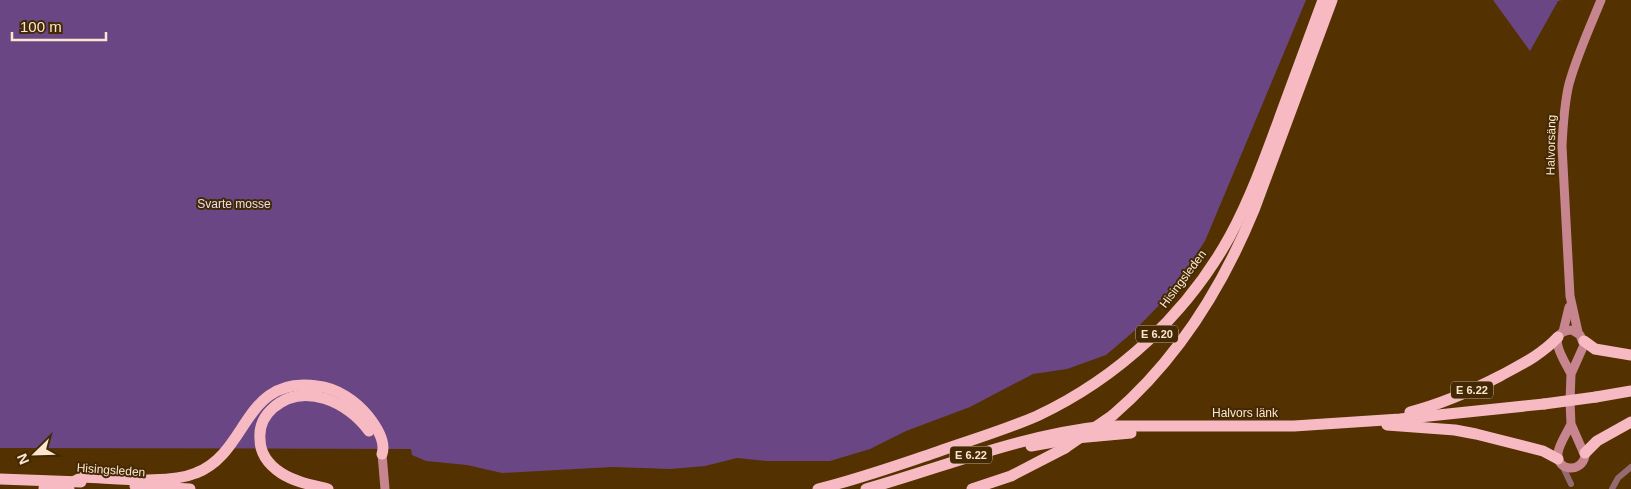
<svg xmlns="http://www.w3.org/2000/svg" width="1631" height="489" font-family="Arial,sans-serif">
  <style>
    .green { fill: #6a4784 }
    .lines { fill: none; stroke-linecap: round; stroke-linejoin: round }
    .street { stroke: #956b71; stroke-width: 6 }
    .secondary { stroke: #c7858f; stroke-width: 9 }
    .highway { stroke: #f8bac2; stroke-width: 11 }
    .highway-bridge { stroke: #f8bac2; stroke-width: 11 }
    .labels { text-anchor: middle; stroke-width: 4; stroke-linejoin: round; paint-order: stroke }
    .shield { fill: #442905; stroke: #c5ad92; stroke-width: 1 }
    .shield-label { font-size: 11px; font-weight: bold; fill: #fce6cf }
    .street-label { font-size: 12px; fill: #fce6cf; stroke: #442905 }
    .park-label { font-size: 12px; fill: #e9def3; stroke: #442905 }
  </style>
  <rect width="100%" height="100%" fill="#533100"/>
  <!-- green -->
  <g class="green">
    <polygon points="0,0 1306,0 1205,241 1171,293 1133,332 1106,355 1067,369 1033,374 970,407 906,431 870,449 830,461 767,461 737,458 705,466 671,469 612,467 502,473 467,465 426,461 412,455 411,449 0,448"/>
    <polygon points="1493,0 1562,0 1558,1 1530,51"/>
  </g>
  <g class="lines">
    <!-- street -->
    <g class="street">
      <polyline points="1562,465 1571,484"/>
      <polyline points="1612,489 1618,478 1631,467"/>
    </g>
    <!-- secondary -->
    <g class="secondary">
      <polyline points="1563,332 1569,307"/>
      <path d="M1578,332L1570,296L1562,146C1563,125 1564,105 1569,84C1577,55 1590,27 1601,0"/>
      <path d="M1571,374C1565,361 1543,332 1572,330L1580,335L1584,345L1571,374L1570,402L1571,424L1585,456C1582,473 1556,472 1558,453C1559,444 1567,433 1571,424"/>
      <polyline points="382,454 385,489"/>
    </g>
    <!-- highway -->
    <g class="highway">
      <polyline points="1584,341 1595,349 1631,355"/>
      <polyline points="1596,397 1631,391"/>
      <path d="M1410,412C1442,404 1471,391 1500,376C1522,364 1541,355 1558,337"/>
      <path d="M1113,415C1177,360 1222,288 1254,210L1332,0"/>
      <polyline points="1387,425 1455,430 1476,434 1543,451 1558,459"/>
      <polyline points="1031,446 1076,438 1131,433"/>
      <polyline points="1585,453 1597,441 1631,422"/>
      <polyline points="0,479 81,482"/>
      <path d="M75,481L83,477C114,478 167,485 196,473C249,453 243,375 317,386C337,388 356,401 368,416C376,426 386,442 382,454"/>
      <polyline points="135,486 190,489"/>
      <polyline points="44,488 69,489"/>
      <path d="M328,489C312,485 295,482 281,473C269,465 260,454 260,439C259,427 264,416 273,408C304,381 348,402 369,431"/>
      <path d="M818,489C859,479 898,465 937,452C971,440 1005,430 1037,416C1118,378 1187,314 1230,236C1251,197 1266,155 1281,114C1295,76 1309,38 1323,0"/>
      <path d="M866,489C947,466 1021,435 1105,426H1294L1400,419L1544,404"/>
      <polyline points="972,489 1011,476 1065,448"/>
    </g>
    <!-- highway-bridge -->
    <g class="highway-bridge">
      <polyline points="1544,404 1596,397"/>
      <polyline points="1065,448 1113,415"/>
    </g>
  </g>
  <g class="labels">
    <!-- shield labels -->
    <g class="shield">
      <rect x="1136" y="325.5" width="42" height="17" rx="4"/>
      <rect x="1451" y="381.5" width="42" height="17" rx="4"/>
      <rect x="950" y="446.5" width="42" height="17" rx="4"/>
    </g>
    <g class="shield-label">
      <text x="1157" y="338">E 6.20</text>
      <text x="1472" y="394">E 6.22</text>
      <text x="971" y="459">E 6.22</text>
    </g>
    <!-- street labels -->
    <g class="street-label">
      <text transform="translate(1551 145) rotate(-89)" y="4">Halvorsäng</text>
      <text transform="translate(1183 279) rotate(-53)" y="4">Hisingsleden</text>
      <text x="1245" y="417">Halvors länk</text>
      <text transform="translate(111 470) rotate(4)" y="4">Hisingsleden</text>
    </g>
    <!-- park labels -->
    <g class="park-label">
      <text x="234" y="208">Svarte mosse</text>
    </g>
  </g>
  <!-- north arrow -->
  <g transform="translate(35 454) rotate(247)" stroke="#442905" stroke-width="4" paint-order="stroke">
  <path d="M0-4L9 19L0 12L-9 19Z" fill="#fce6cf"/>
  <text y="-8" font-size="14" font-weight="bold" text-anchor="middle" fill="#fce6cf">N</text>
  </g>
  <!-- scale -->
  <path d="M12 32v8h94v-8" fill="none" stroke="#fce6cf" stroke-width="2.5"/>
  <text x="20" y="32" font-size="15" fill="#fce6cf" stroke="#442905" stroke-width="4" paint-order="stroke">100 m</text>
</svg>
